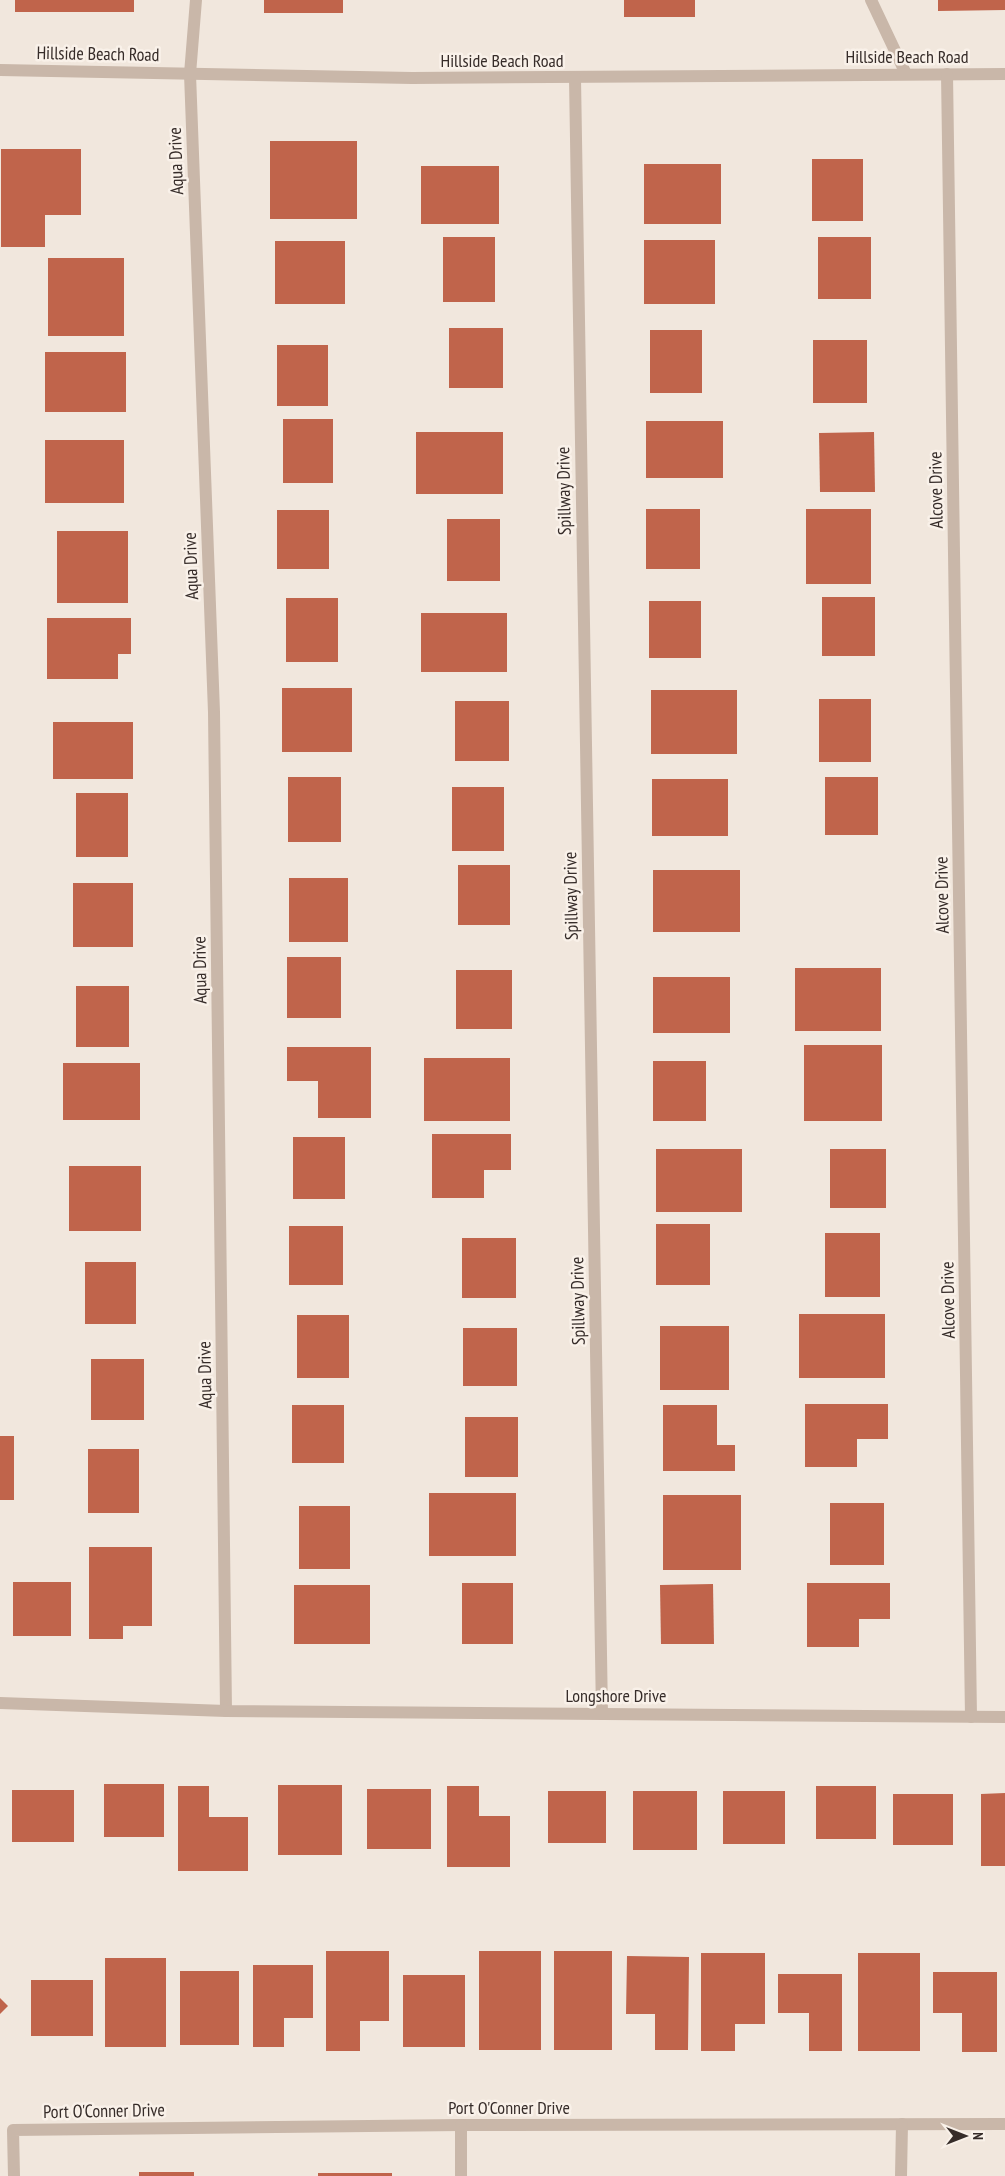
<svg xmlns="http://www.w3.org/2000/svg" width="1005" height="2176" font-family="'PT Sans Narrow',sans-serif">
  <style>
    .building { fill: #c0644b }
    .lines { fill: none; stroke-linecap: round; stroke-linejoin: round }
    .minor { stroke: #c9b7a9; stroke-width: 12 }
    .labels { text-anchor: middle; stroke-width: 5; stroke-linejoin: round; paint-order: stroke }
    .street-label { font-size: 18px; fill: #362c29; stroke: #f9f1e9 }
  </style>
  <rect width="100%" height="100%" fill="#f1e7dd"/>
  <!-- building -->
  <g class="building">
    <rect x="15" y="0" width="119" height="12"/>
    <rect x="264" y="0" width="79" height="13"/>
    <rect x="624" y="0" width="71" height="17"/>
    <polygon points="938,0 1005,0 1005,10 938,11"/>
    <rect x="270" y="141" width="87" height="78"/>
    <polygon points="1,149 81,149 81,215 45,215 45,247 1,247"/>
    <rect x="812" y="159" width="51" height="62"/>
    <rect x="644" y="164" width="77" height="60"/>
    <rect x="421" y="166" width="78" height="58"/>
    <rect x="443" y="237" width="52" height="65"/>
    <rect x="818" y="237" width="53" height="62"/>
    <rect x="644" y="240" width="71" height="64"/>
    <rect x="275" y="241" width="70" height="63"/>
    <rect x="48" y="258" width="76" height="78"/>
    <rect x="449" y="328" width="54" height="60"/>
    <rect x="650" y="330" width="52" height="63"/>
    <rect x="813" y="340" width="54" height="63"/>
    <rect x="277" y="345" width="51" height="61"/>
    <rect x="45" y="352" width="81" height="60"/>
    <rect x="283" y="419" width="50" height="64"/>
    <rect x="646" y="421" width="77" height="57"/>
    <rect x="416" y="432" width="87" height="62"/>
    <polygon points="874,432 875,492 820,492 819,433"/>
    <rect x="45" y="440" width="79" height="63"/>
    <rect x="646" y="509" width="54" height="60"/>
    <rect x="806" y="509" width="65" height="75"/>
    <rect x="277" y="510" width="52" height="59"/>
    <rect x="447" y="519" width="53" height="62"/>
    <rect x="57" y="531" width="71" height="72"/>
    <rect x="822" y="597" width="53" height="59"/>
    <rect x="286" y="598" width="52" height="64"/>
    <rect x="649" y="601" width="52" height="57"/>
    <rect x="421" y="613" width="86" height="59"/>
    <polygon points="47,618 131,618 131,654 118,654 118,679 47,679"/>
    <rect x="282" y="688" width="70" height="64"/>
    <rect x="651" y="690" width="86" height="64"/>
    <rect x="819" y="699" width="52" height="63"/>
    <rect x="455" y="701" width="54" height="60"/>
    <rect x="53" y="722" width="80" height="57"/>
    <rect x="288" y="777" width="53" height="65"/>
    <rect x="825" y="777" width="53" height="58"/>
    <rect x="652" y="779" width="76" height="57"/>
    <rect x="452" y="787" width="52" height="64"/>
    <rect x="76" y="793" width="52" height="64"/>
    <rect x="458" y="865" width="52" height="60"/>
    <rect x="653" y="870" width="87" height="62"/>
    <rect x="289" y="878" width="59" height="64"/>
    <rect x="73" y="883" width="60" height="64"/>
    <rect x="287" y="957" width="54" height="61"/>
    <rect x="795" y="968" width="86" height="63"/>
    <rect x="456" y="970" width="56" height="59"/>
    <rect x="653" y="977" width="77" height="56"/>
    <rect x="76" y="986" width="53" height="61"/>
    <rect x="804" y="1045" width="78" height="76"/>
    <polygon points="287,1047 371,1047 371,1118 318,1118 318,1081 287,1081"/>
    <rect x="424" y="1058" width="86" height="63"/>
    <rect x="653" y="1061" width="53" height="60"/>
    <rect x="63" y="1063" width="77" height="57"/>
    <polygon points="432,1134 511,1134 511,1170 484,1170 484,1198 432,1198"/>
    <rect x="293" y="1137" width="52" height="62"/>
    <rect x="656" y="1149" width="86" height="63"/>
    <rect x="830" y="1149" width="56" height="59"/>
    <rect x="69" y="1166" width="72" height="65"/>
    <rect x="656" y="1224" width="54" height="61"/>
    <rect x="289" y="1226" width="54" height="59"/>
    <rect x="825" y="1233" width="55" height="64"/>
    <rect x="462" y="1238" width="54" height="60"/>
    <rect x="85" y="1262" width="51" height="62"/>
    <rect x="799" y="1314" width="86" height="64"/>
    <rect x="297" y="1315" width="52" height="63"/>
    <rect x="660" y="1326" width="69" height="64"/>
    <rect x="463" y="1328" width="54" height="58"/>
    <rect x="91" y="1359" width="53" height="61"/>
    <polygon points="805,1404 888,1404 888,1439 857,1439 857,1467 805,1467"/>
    <rect x="292" y="1405" width="52" height="58"/>
    <polygon points="663,1405 717,1405 717,1445 735,1445 735,1471 663,1471"/>
    <rect x="465" y="1417" width="53" height="60"/>
    <rect x="0" y="1436" width="14" height="64"/>
    <rect x="88" y="1449" width="51" height="64"/>
    <rect x="429" y="1493" width="87" height="63"/>
    <rect x="663" y="1495" width="78" height="75"/>
    <rect x="830" y="1503" width="54" height="62"/>
    <rect x="299" y="1506" width="51" height="63"/>
    <polygon points="89,1547 152,1547 152,1626 123,1626 123,1639 89,1639"/>
    <rect x="13" y="1582" width="58" height="54"/>
    <rect x="462" y="1583" width="51" height="61"/>
    <polygon points="807,1583 890,1583 890,1619 859,1619 859,1647 807,1647"/>
    <polygon points="713,1584 714,1644 661,1644 660,1585"/>
    <rect x="294" y="1585" width="76" height="59"/>
    <rect x="104" y="1784" width="60" height="53"/>
    <rect x="278" y="1785" width="64" height="70"/>
    <polygon points="178,1786 209,1786 209,1817 248,1817 248,1871 178,1871"/>
    <polygon points="447,1786 479,1786 479,1816 510,1816 510,1867 447,1867"/>
    <rect x="816" y="1786" width="60" height="53"/>
    <rect x="367" y="1789" width="64" height="60"/>
    <rect x="12" y="1790" width="62" height="52"/>
    <rect x="548" y="1791" width="58" height="52"/>
    <rect x="633" y="1791" width="64" height="59"/>
    <rect x="723" y="1791" width="62" height="53"/>
    <polygon points="1005,1793 1005,1866 981,1866 981,1794"/>
    <rect x="893" y="1794" width="60" height="51"/>
    <polygon points="326,1951 389,1951 389,2021 360,2021 360,2051 326,2051"/>
    <rect x="479" y="1951" width="62" height="99"/>
    <rect x="554" y="1951" width="58" height="99"/>
    <polygon points="701,1953 765,1953 765,2024 735,2024 735,2051 701,2051"/>
    <rect x="858" y="1953" width="62" height="98"/>
    <polygon points="627,1956 689,1957 688,2050 655,2050 655,2014 626,2014"/>
    <rect x="105" y="1958" width="61" height="89"/>
    <polygon points="253,1965 313,1965 313,2018 284,2018 284,2047 253,2047"/>
    <rect x="180" y="1971" width="59" height="74"/>
    <polygon points="933,1972 997,1972 997,2052 962,2052 962,2013 933,2013"/>
    <polygon points="778,1974 842,1974 842,2051 809,2051 809,2013 778,2013"/>
    <rect x="403" y="1975" width="62" height="72"/>
    <rect x="31" y="1980" width="62" height="56"/>
    <polygon points="0,1998 8,2006 0,2014"/>
    <rect x="139" y="2172" width="55" height="4"/>
    <rect x="318" y="2173" width="74" height="3"/>
  </g>
  <g class="lines">
    <!-- minor -->
    <g class="minor">
      <polyline points="196,0 190,74 214,712 226,1711"/>
      <polyline points="871,0 906,74"/>
      <polyline points="0,70 412,78 1005,74"/>
      <polyline points="947,74 971,1717"/>
      <polyline points="575,78 602,1714"/>
      <polyline points="0,1703 226,1711 1005,1717"/>
      <polyline points="14,2176 13,2130 461,2125 1005,2124"/>
      <polyline points="461,2176 461,2125"/>
      <polyline points="901,2176 902,2124"/>
    </g>
  </g>
  <g class="labels">
    <!-- street labels -->
    <g class="street-label">
      <text transform="translate(98 54) rotate(1)" y="6">Hillside Beach Road</text>
      <text x="907" y="63">Hillside Beach Road</text>
      <text x="502" y="67">Hillside Beach Road</text>
      <text transform="translate(176 161) rotate(-92)" y="6">Aqua Drive</text>
      <text transform="translate(936 490) rotate(-91)" y="6">Alcove Drive</text>
      <text transform="translate(564 491) rotate(-91)" y="6">Spillway Drive</text>
      <text transform="translate(191 566) rotate(-92)" y="6">Aqua Drive</text>
      <text transform="translate(942 895) rotate(-91)" y="6">Alcove Drive</text>
      <text transform="translate(571 896) rotate(-91)" y="6">Spillway Drive</text>
      <text transform="translate(200 970) rotate(-91)" y="6">Aqua Drive</text>
      <text transform="translate(948 1300) rotate(-91)" y="6">Alcove Drive</text>
      <text transform="translate(578 1301) rotate(-91)" y="6">Spillway Drive</text>
      <text transform="translate(205 1375) rotate(-91)" y="6">Aqua Drive</text>
      <text x="616" y="1702">Longshore Drive</text>
      <text x="509" y="2114">Port O'Conner Drive</text>
      <text transform="translate(104 2111) rotate(-1)" y="6">Port O'Conner Drive</text>
    </g>
  </g>
  <!-- north arrow -->
  <g transform="translate(965 2136) rotate(90)" stroke="#f9f1e9" stroke-width="4" paint-order="stroke">
  <path d="M0-4L9 19L0 12L-9 19Z" fill="#362c29"/>
  <text y="-8" font-size="14" font-weight="bold" text-anchor="middle" fill="#362c29">N</text>
  </g>
</svg>
